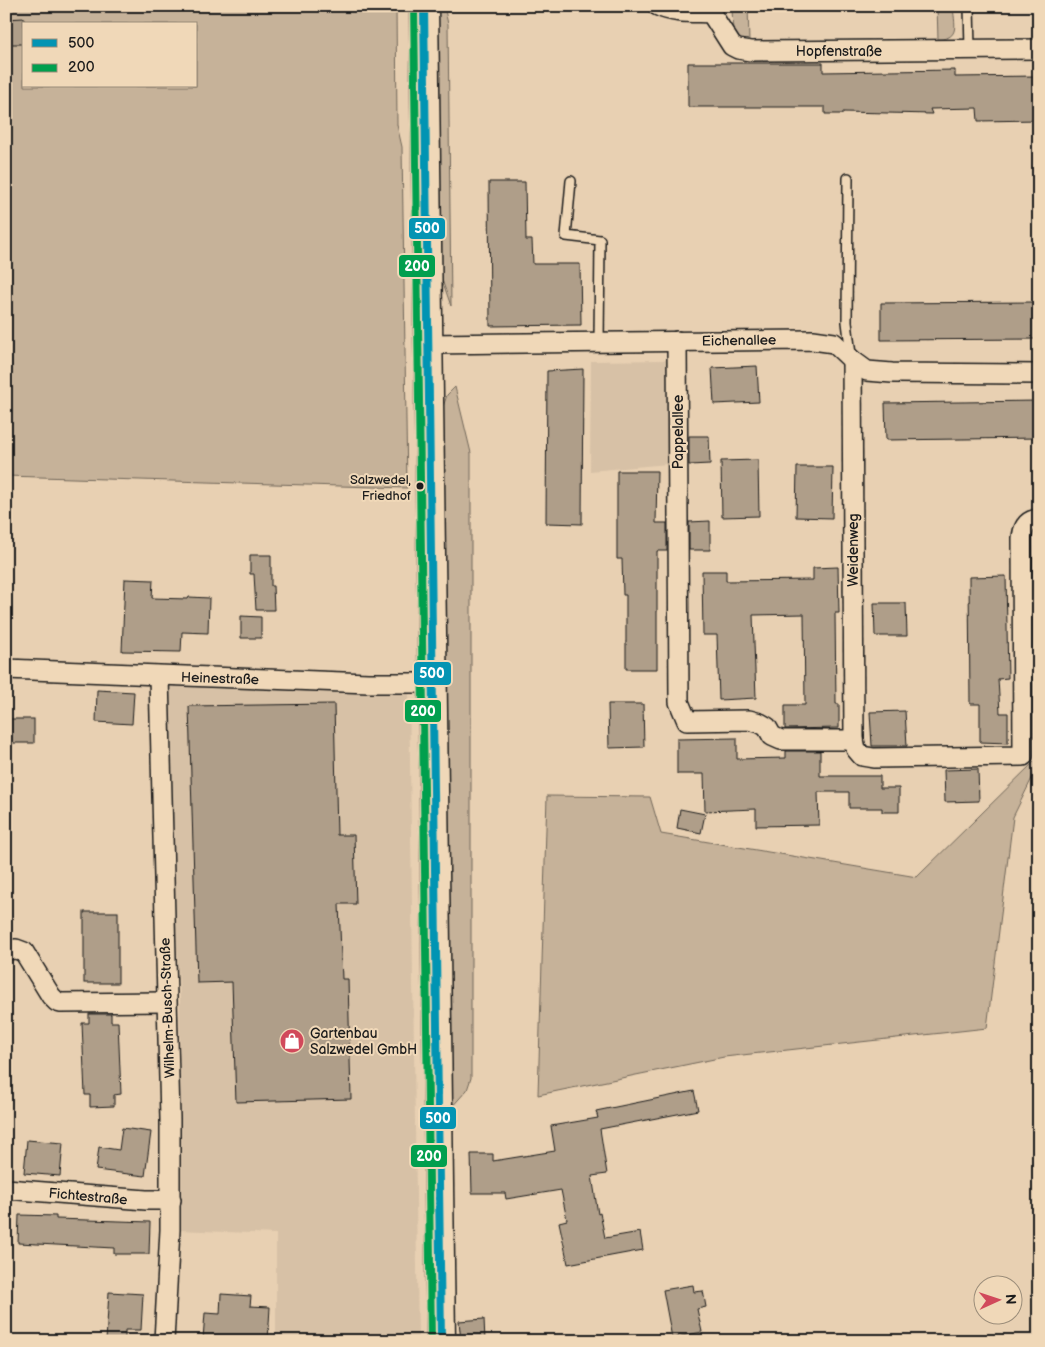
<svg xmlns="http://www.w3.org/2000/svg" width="1045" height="1347" font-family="'Balsamiq Sans',sans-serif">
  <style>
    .built { fill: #d7c1a6 }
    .green { fill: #c6b299; stroke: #71675a; fill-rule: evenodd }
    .building { fill: #af9e89; stroke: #1c1c1c }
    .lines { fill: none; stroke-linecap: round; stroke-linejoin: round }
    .service-casing { stroke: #1c1c1c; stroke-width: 12 }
    .minor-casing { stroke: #1c1c1c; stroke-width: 22 }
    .primary-casing { stroke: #1c1c1c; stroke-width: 31 }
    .service { stroke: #f0d8b8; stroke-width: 9 }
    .minor { stroke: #f0d8b8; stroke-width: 19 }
    .primary { stroke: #f0d8b8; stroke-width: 28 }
    .bus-1-casing { stroke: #f0d8b8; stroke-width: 11 }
    .bus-2-casing { stroke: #f0d8b8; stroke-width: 11 }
    .bus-1 { stroke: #0494b3; stroke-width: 8 }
    .bus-2 { stroke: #019f4e; stroke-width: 8 }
    .bus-dot { fill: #1c1c1c; stroke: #f0d8b8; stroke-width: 2 }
    .labels { text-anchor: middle; stroke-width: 4; stroke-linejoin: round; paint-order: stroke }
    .bus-label { font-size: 13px; fill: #1c1c1c; stroke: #f0d8b8; text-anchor: end }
    .street-label { font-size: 14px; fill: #1c1c1c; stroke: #f0d8b8 }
    .poi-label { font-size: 14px; fill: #1c1c1c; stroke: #f0d8b8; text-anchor: start }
    .line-badge { stroke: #f0d8b8; stroke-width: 2 }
    .badge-label { font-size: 14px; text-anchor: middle; font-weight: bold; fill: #fff }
  </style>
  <rect width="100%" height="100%" fill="#e8d0b2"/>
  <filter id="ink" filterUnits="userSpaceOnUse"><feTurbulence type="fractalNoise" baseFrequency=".02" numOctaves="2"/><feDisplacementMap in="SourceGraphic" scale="10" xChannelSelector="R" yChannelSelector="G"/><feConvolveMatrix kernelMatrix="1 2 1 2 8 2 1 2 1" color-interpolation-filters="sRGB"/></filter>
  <g filter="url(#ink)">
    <!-- built -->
    <g class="built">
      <polygon points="666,360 669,373 668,464 590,471 591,361"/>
      <polygon points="162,678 409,688 418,1341 276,1341 276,1234 178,1230 180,1197 180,1001"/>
    </g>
    <!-- green -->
    <g class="green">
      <path d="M6,6H396L397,125L402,147L407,488L6,476ZM24,24H196V86H24Z"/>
      <polygon points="434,6 444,6 448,24 451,306 441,277 436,254"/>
      <polygon points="732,6 748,6 749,42 740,42 733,35"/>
      <path d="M937,6H953C954,23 961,39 938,39Z"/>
      <polygon points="455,387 471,453 471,1078 467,1090 450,1109 439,419 447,395"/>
      <polygon points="1039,757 1039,764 1013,817 987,1028 724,1057 538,1095 547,796 650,797 661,834 917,877"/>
    </g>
    <!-- building -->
    <g class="building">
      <polygon points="24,18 24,44 6,44 6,19"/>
      <polygon points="688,63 823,63 823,72 955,70 955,77 1039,76 1039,120 978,121 977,108 930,109 932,114 843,112 843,114 825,114 825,107 688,107"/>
      <polygon points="489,182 525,182 526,240 532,240 533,264 580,264 581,325 490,326"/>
      <polygon points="1039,302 1039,339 881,340 881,303"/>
      <polygon points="757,366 759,402 714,404 712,368"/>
      <polygon points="583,369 582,524 546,523 547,371"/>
      <polygon points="1039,401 1039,438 886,440 885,403"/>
      <polygon points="689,436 709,436 710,464 689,465"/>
      <polygon points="758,460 759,516 722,517 721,461"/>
      <polygon points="797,467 833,467 832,518 796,517"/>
      <polygon points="617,471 657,471 656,523 667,523 667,551 657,551 657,669 626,669 626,595 623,595 622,559 617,559"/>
      <polygon points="710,521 710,550 689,550 689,522"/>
      <polygon points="250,555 271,555 271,586 273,586 274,610 256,610 254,574 250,574"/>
      <polygon points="838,567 839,613 835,613 836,704 839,704 839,728 785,729 785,705 805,705 804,614 753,615 756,698 719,700 717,635 703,635 702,571 726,571 726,581 813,580 813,568"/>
      <polygon points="1006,576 1008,678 998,679 1000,713 1008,713 1008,743 980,742 980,704 970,704 969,577"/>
      <polygon points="125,579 153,580 152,598 188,599 189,597 209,598 208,633 182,632 181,652 122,651"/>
      <polygon points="874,603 906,603 907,636 875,636"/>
      <polygon points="241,616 261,617 261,638 241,638"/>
      <polygon points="97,690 134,692 132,724 96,722"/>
      <polygon points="334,704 337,835 354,835 356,904 339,904 342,979 348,979 351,1099 236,1102 232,982 197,983 189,706"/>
      <polygon points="608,704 643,704 644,747 609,748"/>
      <polygon points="905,711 907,746 872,746 870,712"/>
      <rect x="6" y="719" width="28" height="24"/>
      <polygon points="737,738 737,759 786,758 786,751 820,751 820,776 880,776 880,788 899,788 899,812 882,812 882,808 849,808 849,792 818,792 819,825 756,826 756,809 705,811 704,774 677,774 677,739"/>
      <polygon points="978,769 979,801 945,802 944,770"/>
      <polygon points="680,809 705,814 701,833 677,828"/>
      <rect x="84" y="912" width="34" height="71"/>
      <polygon points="89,1014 111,1014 111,1022 118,1022 121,1094 114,1095 114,1106 90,1107 90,1095 85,1095 82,1023 89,1023"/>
      <polygon points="694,1091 698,1110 600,1129 607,1174 592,1176 598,1214 600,1213 605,1238 640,1232 643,1250 568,1264 559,1222 567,1220 561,1190 506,1199 505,1193 472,1193 471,1154 493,1154 493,1161 555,1151 551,1126 598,1118 596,1111"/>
      <polygon points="122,1128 151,1132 145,1176 96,1170 99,1147 119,1150"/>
      <polygon points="27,1140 63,1143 60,1176 24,1173"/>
      <polygon points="19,1215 56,1216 56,1219 150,1222 149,1254 114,1254 114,1248 18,1243"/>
      <polygon points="693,1285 694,1292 703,1291 706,1307 697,1309 702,1332 672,1338 663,1290"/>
      <polygon points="109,1292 143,1294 141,1330 125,1330 125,1341 106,1341"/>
      <polygon points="221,1294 251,1296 250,1306 270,1307 268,1341 224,1341 203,1339 205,1313 220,1314"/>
      <polygon points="484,1319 485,1341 461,1341 459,1321"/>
    </g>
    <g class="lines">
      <defs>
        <g id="service">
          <polyline points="969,6 970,50"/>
          <polyline points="848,178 847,322 851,355"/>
          <polyline points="571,181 566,236 600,240 599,342"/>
        </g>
        <g id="minor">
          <path d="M658,6C674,14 695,12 711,13L732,46L738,49L751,51L1039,49"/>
          <path d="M677,341L679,702L687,721L749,720L760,723L767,727L772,736L781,740H854L856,749L862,756L874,758L1023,756L1022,538C1023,527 1027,520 1039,519"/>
          <polyline points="428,344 813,340 834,343 852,360 867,371 892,373 1039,374"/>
          <polyline points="852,360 854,740"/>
          <polyline points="6,669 368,683 433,683"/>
          <polyline points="159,676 170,1119 170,1230 164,1341"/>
          <polyline points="6,950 16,949 24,952 51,996 57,1002 61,1003 166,1002"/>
          <polyline points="6,1189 146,1200 171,1200"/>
        </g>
        <polyline id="primary" points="424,6 441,1341"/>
      </defs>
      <!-- service casing -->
      <use href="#service" class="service-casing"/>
      <!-- minor casing -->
      <use href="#minor" class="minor-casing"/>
      <!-- primary casing -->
      <use href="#primary" class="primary-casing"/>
      <!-- service -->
      <use href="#service" class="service"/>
      <!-- minor -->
      <use href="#minor" class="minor"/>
      <!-- primary -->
      <use href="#primary" class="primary"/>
      <defs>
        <polyline id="bus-1" points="424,6 441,1341"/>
        <polyline id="bus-2" points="414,6 431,1341"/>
      </defs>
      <!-- bus-1 casing -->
      <use href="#bus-1" class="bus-1-casing"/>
      <!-- bus-2 casing -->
      <use href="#bus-2" class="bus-2-casing"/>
      <!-- bus-1 -->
      <use href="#bus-1" class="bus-1"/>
      <!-- bus-2 -->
      <use href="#bus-2" class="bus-2"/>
    </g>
  </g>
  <!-- icons -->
  <defs>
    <symbol id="shop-disc" viewBox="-11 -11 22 22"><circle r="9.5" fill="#d1495b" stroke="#f0d8b8"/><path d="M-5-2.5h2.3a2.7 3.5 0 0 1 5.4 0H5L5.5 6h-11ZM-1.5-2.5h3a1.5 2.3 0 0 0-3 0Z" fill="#fff"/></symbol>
  </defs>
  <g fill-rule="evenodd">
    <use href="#shop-disc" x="278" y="1027" width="28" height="28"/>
  </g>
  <!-- markers -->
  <circle class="bus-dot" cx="420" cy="486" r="4.5"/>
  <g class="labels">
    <!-- bus labels -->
    <g class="bus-label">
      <text x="411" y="484">Salzwedel,<tspan x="411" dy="16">Friedhof</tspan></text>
    </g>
    <!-- street labels -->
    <g class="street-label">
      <text x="839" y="56">Hopfenstraße</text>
      <text transform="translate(739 340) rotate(-1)" y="5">Eichenallee</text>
      <text transform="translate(678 432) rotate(-90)" y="5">Pappelallee</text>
      <text transform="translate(853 550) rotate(-90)" y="5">Weidenweg</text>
      <text transform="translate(220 678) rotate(2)" y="5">Heinestraße</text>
      <text transform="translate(167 1008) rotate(-92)" y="5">Wilhelm-Busch-Straße</text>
      <text transform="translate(88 1196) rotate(5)" y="5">Fichtestraße</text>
    </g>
    <!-- poi labels -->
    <g class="poi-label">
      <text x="310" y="1038">Gartenbau<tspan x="310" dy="16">Salzwedel GmbH</tspan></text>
    </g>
  </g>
  <g class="line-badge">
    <rect x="408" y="217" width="38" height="23" rx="5" fill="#0494b3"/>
    <rect x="398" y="254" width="38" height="24" rx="5" fill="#019f4e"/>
    <rect x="413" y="661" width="39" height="25" rx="5" fill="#0494b3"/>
    <rect x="404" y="699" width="38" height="24" rx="5" fill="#019f4e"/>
    <rect x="419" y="1106" width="38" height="24" rx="5" fill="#0494b3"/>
    <rect x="410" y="1144" width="38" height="24" rx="5" fill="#019f4e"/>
  </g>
  <g class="badge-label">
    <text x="427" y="233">500</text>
    <text x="417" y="271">200</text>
    <text x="432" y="678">500</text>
    <text x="423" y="716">200</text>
    <text x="438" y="1123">500</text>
    <text x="429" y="1161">200</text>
  </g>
  <!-- margin -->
  <rect width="1045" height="1347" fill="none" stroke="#f0d8b8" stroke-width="25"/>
  <rect x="12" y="12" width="1020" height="1322" fill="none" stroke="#1c1c1c" stroke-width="2" filter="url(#ink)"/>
  <!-- legend -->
  <rect x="22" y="22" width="175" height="65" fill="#f0d8b8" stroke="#9b8d7a"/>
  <rect x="32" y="39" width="25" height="8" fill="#0494b3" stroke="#9b8d7a"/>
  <text x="68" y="48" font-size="15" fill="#1c1c1c">500</text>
  <rect x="32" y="64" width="25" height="8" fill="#019f4e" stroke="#9b8d7a"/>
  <text x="68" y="72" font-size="15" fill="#1c1c1c">200</text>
  <!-- north arrow -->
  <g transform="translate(998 1300) rotate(87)"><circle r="24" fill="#f0d8b8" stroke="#9b8d7a"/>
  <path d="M0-4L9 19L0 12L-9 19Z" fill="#d1495b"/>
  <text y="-8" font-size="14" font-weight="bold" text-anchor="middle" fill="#1c1c1c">N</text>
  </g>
</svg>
